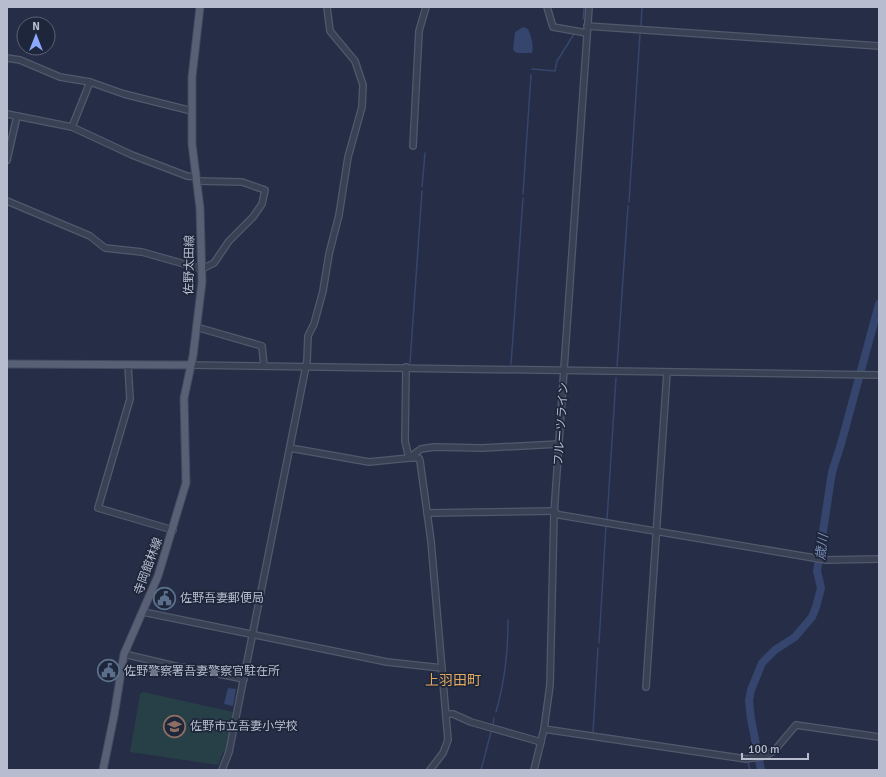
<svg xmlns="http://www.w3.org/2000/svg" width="886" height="777" font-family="Signika,'Noto Sans JP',sans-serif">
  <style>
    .green { fill: #273f47 }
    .water { fill: #35456d }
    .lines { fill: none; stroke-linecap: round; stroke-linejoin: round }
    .stream { stroke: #35456d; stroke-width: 1.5 }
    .river { stroke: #35456d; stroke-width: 8 }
    .minor-casing { stroke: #52596d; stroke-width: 8 }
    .major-casing { stroke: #434a5e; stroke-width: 9 }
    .minor { stroke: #394155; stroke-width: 5.5 }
    .major { stroke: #576075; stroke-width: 7 }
    .labels { text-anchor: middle; stroke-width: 3.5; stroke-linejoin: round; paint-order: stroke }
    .street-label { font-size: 12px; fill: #b7bdce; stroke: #1e263b }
    .poi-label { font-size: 12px; fill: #b7bdce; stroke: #1e263b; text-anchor: start }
    .water-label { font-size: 13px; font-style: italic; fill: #7c8eb9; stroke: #1e263b }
    .quarter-label { font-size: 14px; fill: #e1a960; stroke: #1e263b }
  </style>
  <rect width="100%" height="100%" fill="#252e46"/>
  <!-- green -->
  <polygon class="green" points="143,692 233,712 226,753 223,752 218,765 130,752 140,694"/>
  <!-- water -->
  <g class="water">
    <path d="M523,27L528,29C531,35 534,46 532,53H517L513,50L515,32Z"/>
    <polygon points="228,688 236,689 233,706 224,704"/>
  </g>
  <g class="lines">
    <!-- stream -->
    <g class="stream">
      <polyline points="583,19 584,7"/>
      <polyline points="641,27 642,7"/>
      <polyline points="532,69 555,71 557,61 574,34"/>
      <polyline points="422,187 425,153"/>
      <polyline points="523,194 531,75"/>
      <polyline points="629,202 640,34"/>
      <polyline points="410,363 422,191"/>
      <polyline points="511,364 523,198"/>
      <polyline points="617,366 628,206"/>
      <polyline points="607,520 616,378"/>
      <polyline points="599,643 606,525"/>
      <polyline points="598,648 593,733 640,740"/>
      <path d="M496,712C505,681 508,652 508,620"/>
      <polyline points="493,725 494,718"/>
      <polyline points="644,741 747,756"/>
      <polyline points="748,762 750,770"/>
      <polyline points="481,770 491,732"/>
    </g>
    <!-- river -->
    <polyline class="river" points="761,770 751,719 749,701 751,690 762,663 775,650 795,637 812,617 816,607 821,588 817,571 832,472 841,444 879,304"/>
    <defs>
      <g id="minor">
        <polyline points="547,7 553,27 587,33"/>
        <polyline points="587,26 879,46"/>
        <polyline points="7,58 20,60 60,77 90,82 124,94 192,111"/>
        <polyline points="7,114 72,127 132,155 187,176 196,177"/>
        <polyline points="72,127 90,82"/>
        <polyline points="413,146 419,31 426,7"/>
        <polyline points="7,160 17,116"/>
        <polyline points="7,201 90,236 105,248 142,252 202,269 214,263 229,241 253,217 262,204 265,190 242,182 197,181"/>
        <polyline points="196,327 262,346 264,366"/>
        <polyline points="128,365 130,399 98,508 173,530"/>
        <polyline points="190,365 879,375"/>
        <polyline points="406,367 405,441 409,458 419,458 420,461 431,541 448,740 443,753 430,770"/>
        <polyline points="290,448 369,462 409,458 421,449 434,447 482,448 559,444"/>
        <polyline points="427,513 555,511"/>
        <polyline points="554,514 826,560 879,559"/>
        <polyline points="143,612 387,662 442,668"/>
        <polyline points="124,654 179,667 184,667 244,679"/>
        <polyline points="646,687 667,372"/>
        <polyline points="446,714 453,714 471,722 541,742"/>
        <polyline points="544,729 746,759 765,756 774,751 796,725 879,737"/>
        <polyline points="222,770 229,752 307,361 308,336 314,324 323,291 329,254 339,215 348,157 362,107 363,85 355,61 330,31 327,7"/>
        <polyline points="534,770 544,729 550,685 554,514 589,7"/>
      </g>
      <g id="major">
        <polyline points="7,364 190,365"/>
        <polyline points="103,770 114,716 124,654 158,576 186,483 184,398 193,356 202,282 200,208 192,144 192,77 200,7"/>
      </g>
    </defs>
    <!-- minor casing -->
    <use href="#minor" class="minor-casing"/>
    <!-- major casing -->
    <use href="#major" class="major-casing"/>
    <!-- minor -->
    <use href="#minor" class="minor"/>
    <!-- major -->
    <use href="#major" class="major"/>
  </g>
  <!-- icons -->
  <defs>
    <symbol id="civic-ring" viewBox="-11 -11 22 22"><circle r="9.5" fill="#1e263b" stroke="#5c6f8a" stroke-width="1.5"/><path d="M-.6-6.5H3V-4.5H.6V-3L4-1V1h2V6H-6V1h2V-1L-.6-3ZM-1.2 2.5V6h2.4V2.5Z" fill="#5c6f8a"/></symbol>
    <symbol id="school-ring" viewBox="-11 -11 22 22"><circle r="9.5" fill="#1e263b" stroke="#8d6e63" stroke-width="1.5"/><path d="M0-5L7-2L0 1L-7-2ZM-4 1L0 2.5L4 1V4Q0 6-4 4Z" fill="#8d6e63"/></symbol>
  </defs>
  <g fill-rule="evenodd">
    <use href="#civic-ring" x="152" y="586" width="25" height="25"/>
    <use href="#civic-ring" x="96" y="658" width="25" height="25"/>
    <use href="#school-ring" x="162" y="714" width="25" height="25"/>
  </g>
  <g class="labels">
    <!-- street labels -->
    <g class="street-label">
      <text transform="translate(189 265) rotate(-89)" y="4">佐野太田線</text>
      <text transform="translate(561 424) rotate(-86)" y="4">フルーツライン</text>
      <text transform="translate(148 566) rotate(-70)" y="4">寺岡館林線</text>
    </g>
    <!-- poi labels -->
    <g class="poi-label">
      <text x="180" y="602">佐野吾妻郵便局</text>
      <text x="124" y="675">佐野警察署吾妻警察官駐在所</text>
      <text x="190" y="730">佐野市立吾妻小学校</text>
    </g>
    <!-- water labels -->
    <g class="water-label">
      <text transform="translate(821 547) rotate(-82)" y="5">歳川</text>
    </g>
    <!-- quarter labels -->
    <g class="quarter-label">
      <text x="453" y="685">上羽田町</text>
    </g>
  </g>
  <!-- border -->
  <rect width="886" height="777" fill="none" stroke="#b7bdce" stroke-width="16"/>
  <!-- north arrow -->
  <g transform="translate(36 36)"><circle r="19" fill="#1e263b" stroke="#5b6276"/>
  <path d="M0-3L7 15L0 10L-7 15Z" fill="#8ca9ff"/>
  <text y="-6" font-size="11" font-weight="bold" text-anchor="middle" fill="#b7bdce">N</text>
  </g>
  <!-- scale -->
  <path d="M742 753v6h66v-6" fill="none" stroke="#b7bdce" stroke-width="2"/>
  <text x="748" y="753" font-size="12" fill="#b7bdce" stroke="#1e263b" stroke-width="3" paint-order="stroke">100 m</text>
</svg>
